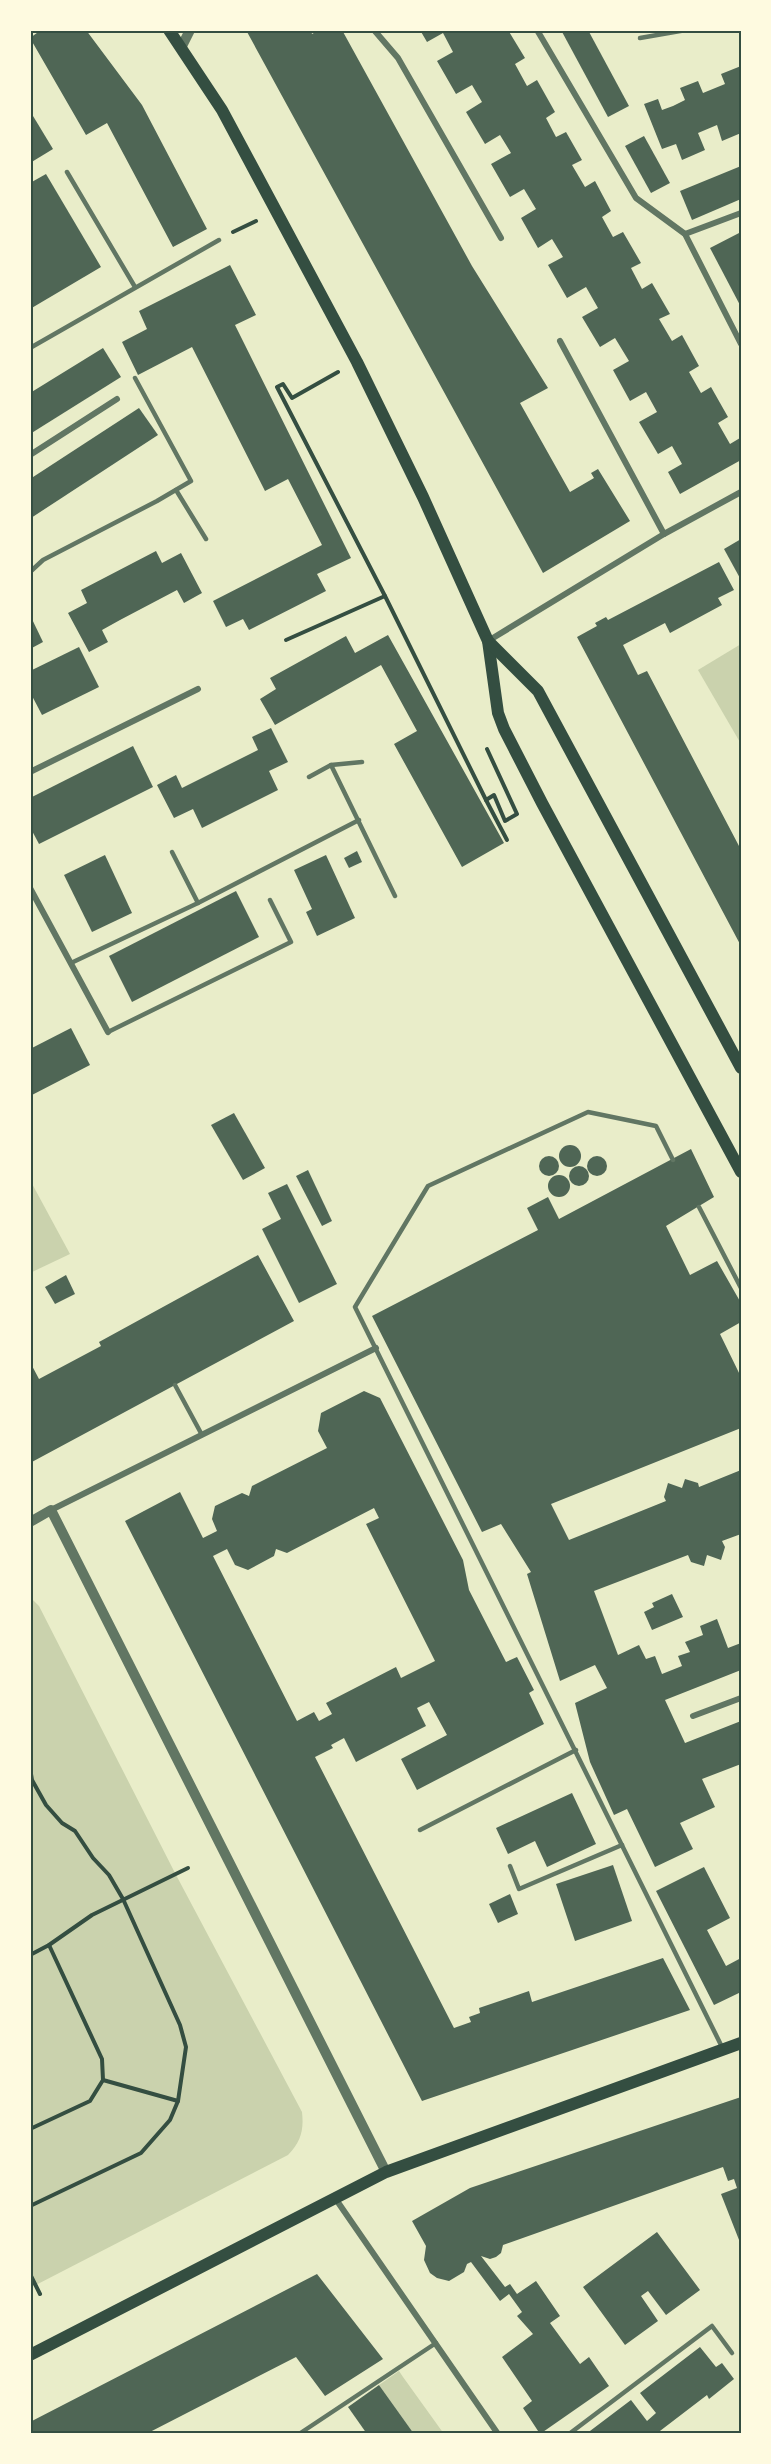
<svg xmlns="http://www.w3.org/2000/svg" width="771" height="2464" font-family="Manrope,sans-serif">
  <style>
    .green { fill: #cad2ad }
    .building { fill: #4f6655; fill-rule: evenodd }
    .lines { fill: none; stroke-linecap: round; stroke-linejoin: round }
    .path { stroke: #344e41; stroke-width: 4 }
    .service { stroke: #617663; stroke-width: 4.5 }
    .minor { stroke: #617663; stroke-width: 6 }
    .tertiary { stroke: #617663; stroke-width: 10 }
    .secondary { stroke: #344e41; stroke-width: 12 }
    .neatline { fill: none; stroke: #344e41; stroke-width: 2 }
  </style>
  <rect width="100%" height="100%" fill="#e9edc9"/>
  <!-- green -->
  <g class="green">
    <polygon points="741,644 741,744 698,670"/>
    <polygon points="30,1180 70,1254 30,1273"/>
    <path d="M30,1597L39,1606L175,1873L302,2112C304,2130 301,2142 288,2155L30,2288Z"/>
    <polygon points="399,2371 403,2377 444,2434 414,2434 379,2385"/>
  </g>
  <!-- building -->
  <g class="building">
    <polygon points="41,30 86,30 142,105 207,229 173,247 107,123 86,135 30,38"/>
    <polygon points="246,30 311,30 312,34 319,30 342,30 472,266 548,388 520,403 570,492 594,478 591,473 598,469 630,521 543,573"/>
    <polygon points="420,30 495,30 497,32 508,30 525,58 515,64 527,86 537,80 555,112 546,118 556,137 566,132 582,160 572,165 585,187 595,181 611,211 602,217 613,237 623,232 641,263 631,268 642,289 652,283 670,314 659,319 672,341 682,335 699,366 689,372 701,393 711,387 728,417 718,423 730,444 740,438 741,440 741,460 680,494 668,472 682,464 672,446 658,454 639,422 657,412 646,392 630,401 613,370 629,361 615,338 600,347 582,317 598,308 586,287 567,298 548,265 563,257 552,239 538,248 521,218 536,209 524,189 510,197 491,164 511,153 500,135 485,144 466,112 482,102 472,85 456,94 437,61 453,52 443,33 427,42"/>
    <polygon points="561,30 588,30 629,106 608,117"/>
    <polygon points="741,66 741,133 722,141 717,125 698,133 705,150 682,160 676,144 662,149 644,104 658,99 662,110 673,106 685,100 680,88 698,81 703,93 725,84 721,74"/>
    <polygon points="30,111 53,149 30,163"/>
    <polygon points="644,136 670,183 651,193 625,146"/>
    <polygon points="741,166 741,199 692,220 680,191"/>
    <polygon points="46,174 101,267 30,309 30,183"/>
    <polygon points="741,232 741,307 710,248"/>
    <polygon points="230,265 256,315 235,325 351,558 317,574 326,591 249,630 243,619 226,627 213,601 322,545 288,479 265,491 192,347 138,375 122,342 147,329 139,311"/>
    <polygon points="103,348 121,377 30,434 30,393"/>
    <polygon points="139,408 158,435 31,518 30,479"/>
    <polygon points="741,539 741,580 724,549"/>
    <polygon points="156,551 162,563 181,553 202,593 184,603 177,590 120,620 102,630 108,642 89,652 68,613 87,603 81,590"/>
    <polygon points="719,562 734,590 718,598 722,605 670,633 665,623 623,645 638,675 647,671 739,846 741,845 741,946 577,637 597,626 595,623 606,617 608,620"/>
    <polygon points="30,615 43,642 30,649"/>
    <polygon points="388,635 504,843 462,867 394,744 417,731 381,665 275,725 260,699 276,689 270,678 346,636 355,653"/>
    <polygon points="79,647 99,687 42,715 30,692 30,671"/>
    <polygon points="271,728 288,762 269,771 278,790 202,828 193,809 174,818 157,785 176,775 182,788 258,750 252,737"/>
    <polygon points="133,746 153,787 39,844 30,827 30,798"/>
    <polygon points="357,851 362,862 349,868 344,858"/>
    <polygon points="105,855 132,913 92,932 64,875"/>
    <polygon points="326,855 355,918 317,936 306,912 312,909 294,870"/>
    <polygon points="236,891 259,937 132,1002 109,956"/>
    <polygon points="71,1028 90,1065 30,1096 30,1049"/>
    <polygon points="234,1113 265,1168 243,1180 211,1125"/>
    <circle cx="570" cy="1156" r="11"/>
    <polygon points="691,1149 714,1197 666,1226 690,1275 717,1261 741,1303 741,1322 720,1334 741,1377 741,1428 551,1504 569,1540 666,1501 664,1497 668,1483 682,1488 685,1479 698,1483 699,1487 741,1470 741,1534 722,1541 725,1547 721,1560 707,1555 704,1566 691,1562 688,1555 594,1591 618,1655 639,1645 646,1659 655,1656 662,1674 682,1666 678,1656 690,1652 685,1642 703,1635 700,1626 717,1619 728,1648 741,1643 741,1670 665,1700 685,1743 741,1721 741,1764 702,1779 715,1807 680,1823 693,1849 655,1867 627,1809 614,1815 590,1762 575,1703 607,1688 595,1665 560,1681 527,1574 531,1572 501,1524 482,1532 372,1316 538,1230 527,1208 548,1197 559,1219"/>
    <circle cx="549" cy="1166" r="10"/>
    <circle cx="597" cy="1166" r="10"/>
    <circle cx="579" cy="1176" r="10"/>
    <polygon points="308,1170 332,1221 322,1226 296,1176"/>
    <circle cx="559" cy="1186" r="11"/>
    <polygon points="287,1184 337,1284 299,1303 262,1229 281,1219 268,1193"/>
    <polygon points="258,1255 294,1321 30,1463 30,1362 39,1379 101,1346 99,1342"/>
    <polygon points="66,1275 75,1294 55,1304 45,1287"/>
    <path d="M364,1391L380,1398L463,1560L469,1590L506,1662L517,1657L534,1690L529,1693L544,1724L417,1790L401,1759L447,1735L429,1702L417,1708L426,1726L356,1762L344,1738L331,1745L333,1748L315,1757L454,2028L471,2022L469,2017L480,2013L479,2008L529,1991L532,2002L663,1958L690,2010L422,2101L125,1521L180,1492L203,1538L217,1531L212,1519L215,1506L242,1493L249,1496L252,1486L327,1448L318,1431L321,1413ZM374,1508L379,1518L366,1524L435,1661L401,1678L396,1667L326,1703L332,1714L319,1721L314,1712L297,1721L213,1556L227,1549L235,1565L248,1570L274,1556L276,1549L287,1553Z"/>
    <polygon points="672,1594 683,1617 652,1630 644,1612 654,1607 652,1603"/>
    <polygon points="572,1793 596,1844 547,1867 535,1841 508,1854 496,1828"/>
    <polygon points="613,1865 632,1921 575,1941 556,1884"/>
    <polygon points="704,1867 730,1918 707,1930 726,1966 741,1958 741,1992 714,2005 656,1891"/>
    <polygon points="510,1894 518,1914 498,1923 489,1904"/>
    <polygon points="741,2097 741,2245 721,2194 737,2188 734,2179 728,2181 723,2167 503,2245 501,2253 496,2257 490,2259 481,2256 505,2287 510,2284 517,2294 536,2281 560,2316 550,2323 580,2364 589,2357 609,2386 540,2434 523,2408 532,2401 502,2357 533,2334 517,2316 522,2312 509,2294 500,2301 471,2262 467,2264 464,2272 449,2281 437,2278 430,2273 424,2260 426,2246 412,2221 470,2188"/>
    <polygon points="657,2232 700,2290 666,2315 648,2291 641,2296 658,2321 625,2345 583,2287"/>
    <polygon points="317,2274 383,2359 325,2396 296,2357 146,2434 30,2434 30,2422"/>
    <polygon points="700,2347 716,2367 722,2363 734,2379 709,2399 707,2395 656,2434 586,2434 631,2400 647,2421 656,2413 640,2393"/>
    <polygon points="379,2385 414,2434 367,2434 348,2407"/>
  </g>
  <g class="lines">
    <!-- path -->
    <g class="path">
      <polyline points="233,232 256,221"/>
      <polyline points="338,372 292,398 283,384 277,387 385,596 486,800 494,795 505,821 517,814 487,749"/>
      <polyline points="286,640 385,596"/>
      <polyline points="486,800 507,840"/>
      <polyline points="30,1768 32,1780 46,1805 62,1823 75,1831 93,1858 109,1875 123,1899 180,2025 186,2047 178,2101 170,2120 141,2153 30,2206"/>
      <polyline points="30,1955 49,1945 92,1915 188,1868"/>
      <polyline points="103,2080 178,2101"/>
      <polyline points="30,2129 90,2101 103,2080 102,2059 49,1945"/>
      <polyline points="30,2274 40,2294"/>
    </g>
    <!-- service -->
    <g class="service">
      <polyline points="640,38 686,30"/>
      <polyline points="67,172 135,287"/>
      <polyline points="30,348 219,240"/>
      <polyline points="176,490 206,539"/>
      <polyline points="30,572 43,560 157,501 191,481 135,378"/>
      <polyline points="331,765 395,896"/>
      <polyline points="309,777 331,765 362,762"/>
      <polyline points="172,852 198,903"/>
      <polyline points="71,963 198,903 359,820"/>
      <polyline points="108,1032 291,942 270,900"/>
      <polyline points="673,1160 656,1126 588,1112 428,1186 355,1307 722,2047"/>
      <polyline points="699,1207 741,1288"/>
      <polyline points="175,1385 202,1435"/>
      <polyline points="420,1830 576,1750"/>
      <polyline points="510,1866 519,1889 622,1845"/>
      <polyline points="299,2434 436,2343"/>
      <polyline points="569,2434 712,2326 732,2353"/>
    </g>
    <!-- minor -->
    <g class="minor">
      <polyline points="374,30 398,58 501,238"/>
      <polyline points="537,30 636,198 685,234 741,344"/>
      <polyline points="685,234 741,213"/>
      <polyline points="560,341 664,534"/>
      <polyline points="30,455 117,399"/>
      <polyline points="488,641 664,534 741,492"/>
      <polyline points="30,772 198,689"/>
      <polyline points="30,888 108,1032"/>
      <polyline points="51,1510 376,1348"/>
      <polyline points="693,1716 741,1698"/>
      <polyline points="335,2198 498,2434"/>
    </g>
    <!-- tertiary -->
    <g class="tertiary">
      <polyline points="181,48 190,30"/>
      <polyline points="30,1522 51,1510 386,2172"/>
    </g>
    <!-- secondary -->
    <g class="secondary">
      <polyline points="169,30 222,110 357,362 423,497 488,641 498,713 504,729 542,803 741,1172"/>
      <polyline points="488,641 538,691 741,1068"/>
      <polyline points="30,2355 386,2172 741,2043"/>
    </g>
  </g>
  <!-- border -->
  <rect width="771" height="2464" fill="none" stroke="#fefae0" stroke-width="63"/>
  <rect x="32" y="32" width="708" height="2400" class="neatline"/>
</svg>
